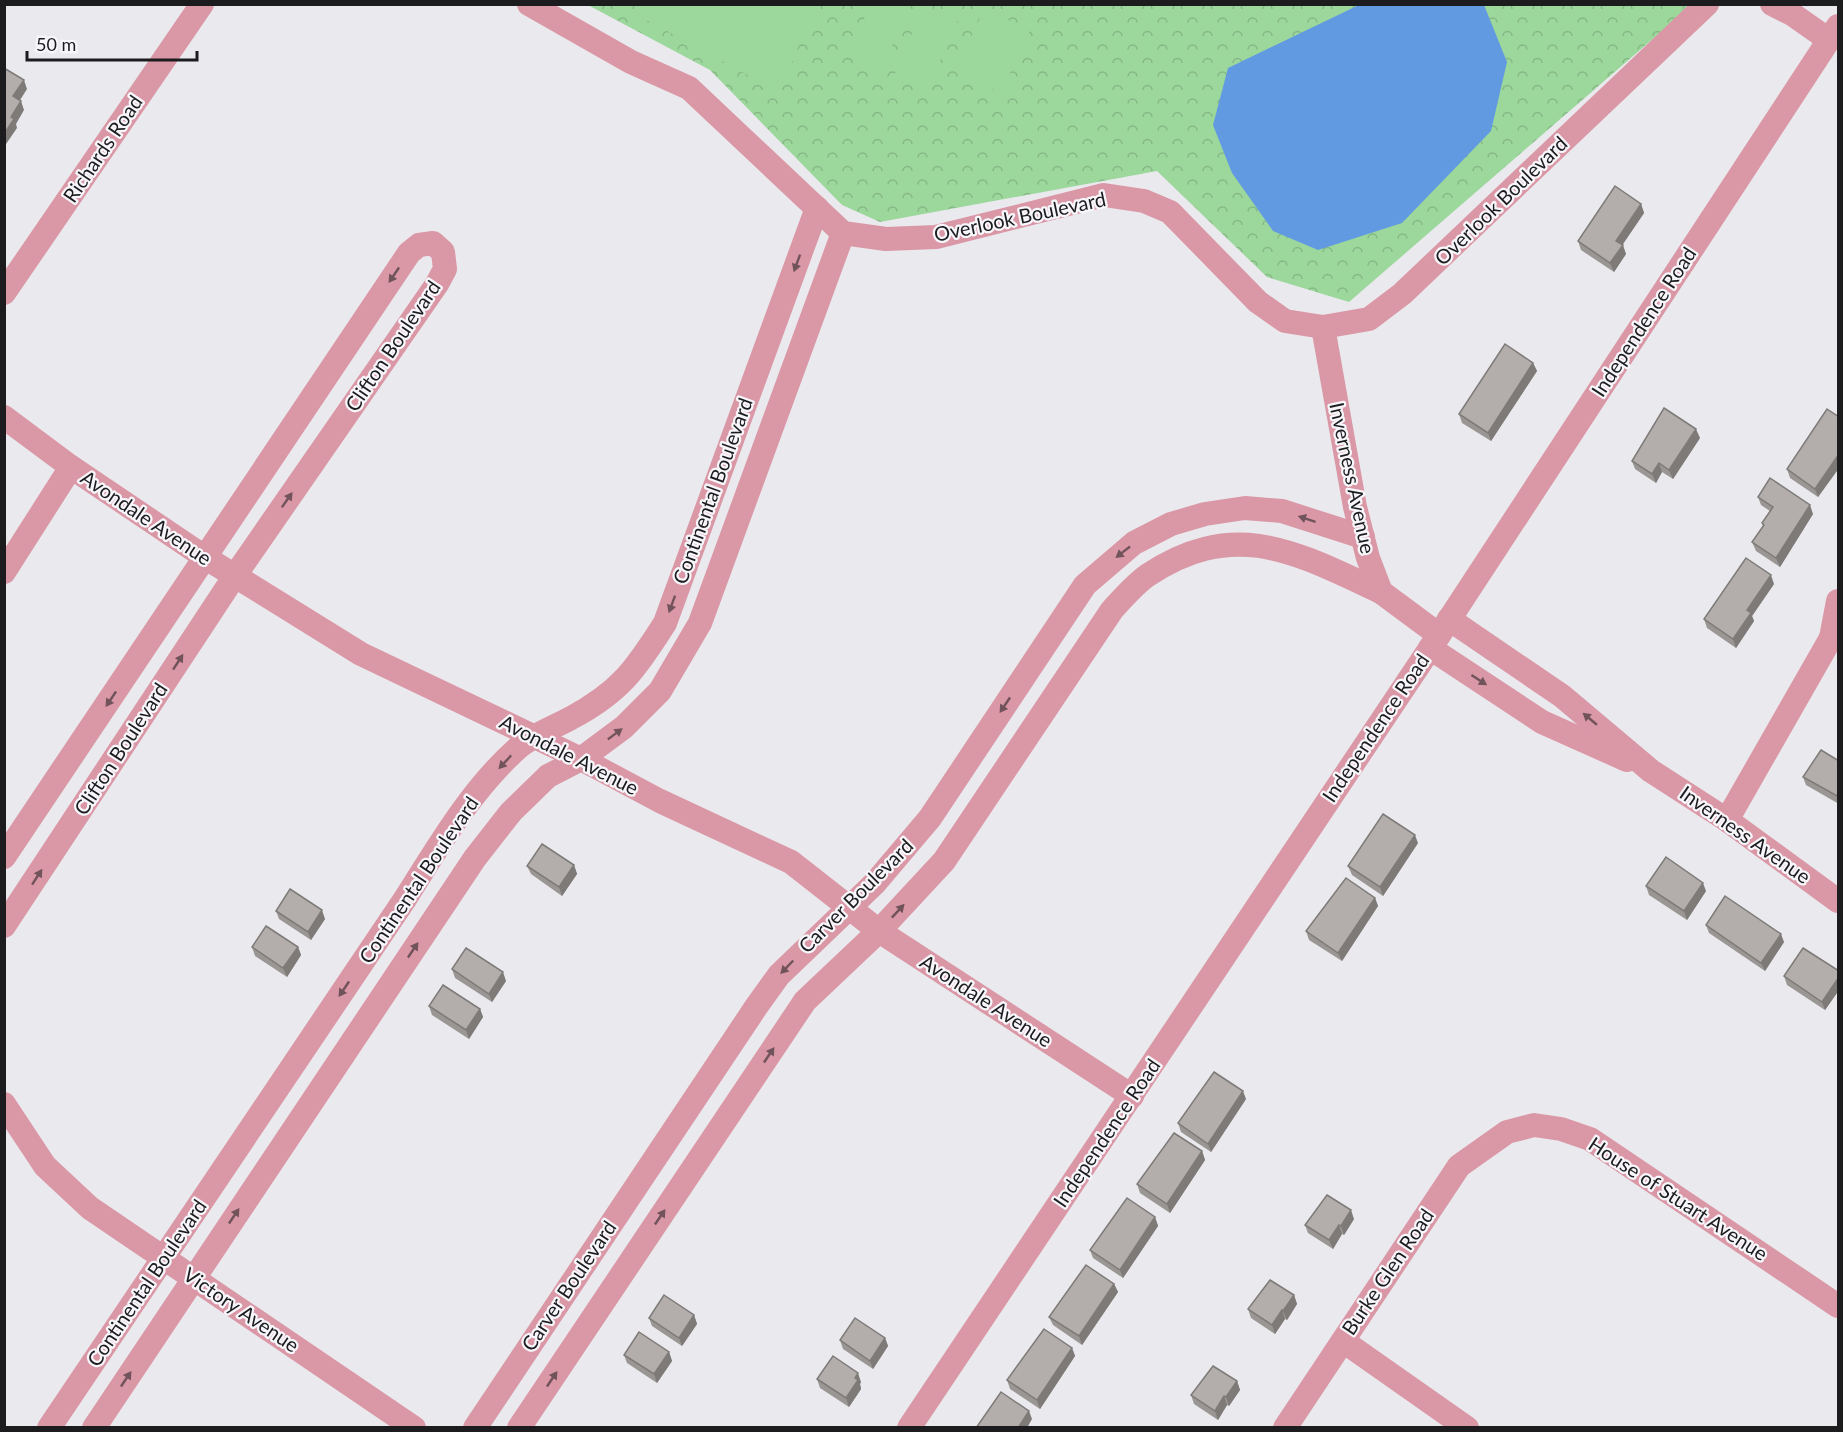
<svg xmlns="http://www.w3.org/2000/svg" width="1843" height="1432" font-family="Lato,sans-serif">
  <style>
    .forest { fill: url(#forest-crowns) }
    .garden { fill: #9cd79c }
    .water { fill: #629ae2 }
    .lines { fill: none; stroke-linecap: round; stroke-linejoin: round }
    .minor { stroke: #da97a6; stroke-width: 24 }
    .wall { fill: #9a9694 }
    .shaded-wall { fill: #7d7a78 }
    .building { fill: #b3aeac; stroke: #7d7a78; stroke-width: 1.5 }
    .oneway { fill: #71535b }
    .labels { text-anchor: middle; stroke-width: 4.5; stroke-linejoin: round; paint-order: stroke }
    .street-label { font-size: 20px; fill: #1c1c1e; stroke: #f7f7fb }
  </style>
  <defs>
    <pattern id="forest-crowns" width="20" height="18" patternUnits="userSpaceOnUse" patternTransform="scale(1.5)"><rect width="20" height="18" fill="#9cd79c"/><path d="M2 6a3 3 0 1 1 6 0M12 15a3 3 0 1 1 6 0" fill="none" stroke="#86b886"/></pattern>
  </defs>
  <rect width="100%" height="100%" fill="#eae9ee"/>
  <!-- forest -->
  <polygon class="forest" points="588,5 1692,5 1349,302 1267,277 1157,171 880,222 842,205 710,70"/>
  <!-- garden -->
  <g class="garden">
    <polygon points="639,4 816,4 816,5 785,78 764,84 634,13"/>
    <polygon points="870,5 910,5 881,71 848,57"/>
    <polygon points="924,5 958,19 927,92 893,78"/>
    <polygon points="984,9 1030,30 1001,93 955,72"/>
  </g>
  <!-- water -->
  <polygon class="water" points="1361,4 1484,5 1507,62 1491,131 1402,223 1318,250 1273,231 1232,173 1213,125 1228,68"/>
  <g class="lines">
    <!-- minor -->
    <g class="minor">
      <polyline points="529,4 631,62 689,88 843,233 886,239 936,237 1104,195 1144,201 1170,212 1258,302 1285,321 1323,327 1369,319 1402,294 1707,4"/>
      <polyline points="1772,4 1792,14 1829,40"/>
      <polyline points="4,293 202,4"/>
      <polyline points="1323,327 1355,507 1368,558 1381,592 1439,635"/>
      <polyline points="4,417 71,467 206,558 361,654 581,759 660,801 791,862 879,931 1132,1096"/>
      <polyline points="4,572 71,467"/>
      <polyline points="1449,619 1562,696 1651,771 1727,820 1838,901"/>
      <polyline points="1831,638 1838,601"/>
      <polyline points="1430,648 1542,722 1627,760"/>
      <polyline points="1727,820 1831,638 1838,631"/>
      <polyline points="4,857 409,253 419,245 433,243 443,252 445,269 437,284 234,577 4,926"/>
      <polyline points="4,1104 45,1166 90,1208 414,1428"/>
      <polyline points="1343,1341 1467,1428"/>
      <path d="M49,1428L405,899C438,847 472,788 519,747C534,734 555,727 571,718C620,692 636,669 665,623L817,208"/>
      <polyline points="94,1428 475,858 511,812 548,776 581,759 624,727 660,691 700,623 843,233"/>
      <polyline points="475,1428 756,1007 779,975 875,883 930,818 1085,585 1134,543 1171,524 1205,514 1245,508 1282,511 1363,537"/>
      <path d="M519,1428L805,1001L879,931L944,861L1112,610C1123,598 1135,584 1148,575C1236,517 1297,553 1381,592"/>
      <polyline points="909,1428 1439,635 1838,26"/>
      <polyline points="1285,1428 1459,1166 1507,1132 1534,1125 1561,1129 1590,1139 1838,1306"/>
    </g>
  </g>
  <!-- wall -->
  <g class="wall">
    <polygon points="1641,204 1644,213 1622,245 1626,254 1614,272 1581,250 1578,241"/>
    <polygon points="1533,363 1537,371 1491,441 1462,423 1459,414"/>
    <polygon points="1839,417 1839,468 1818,497 1790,478 1787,469"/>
    <polygon points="1700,438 1673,479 1662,472 1656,483 1635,469 1632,461"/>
    <polygon points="1758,497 1813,514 1780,567 1756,551 1752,542 1763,526 1762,523 1770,511 1761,505"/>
    <polygon points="1774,584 1752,616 1754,621 1736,648 1707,628 1704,619"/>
    <polygon points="1839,761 1839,804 1806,785 1803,777"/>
    <polygon points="1418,843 1383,896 1352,875 1348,866"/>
    <polygon points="574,865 577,874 562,896 531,874 527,866"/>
    <polygon points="1646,886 1706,891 1687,920 1649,895"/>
    <polygon points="1375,898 1378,906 1342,961 1309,940 1306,931"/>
    <polygon points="276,911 325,919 311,940 279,919"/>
    <polygon points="1706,925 1784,942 1765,971 1709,933"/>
    <polygon points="252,947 298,947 301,955 287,977 255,956"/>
    <polygon points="452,969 506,981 492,1002 455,978"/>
    <polygon points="1839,971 1839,990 1825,1010 1787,985 1784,976"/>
    <polygon points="429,1006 480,1009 483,1017 469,1039 432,1015"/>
    <polygon points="1246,1099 1211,1152 1181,1132 1178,1123"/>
    <polygon points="1202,1151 1205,1160 1170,1213 1140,1193 1137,1184"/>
    <polygon points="1155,1217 1158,1226 1123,1278 1093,1258 1090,1250"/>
    <polygon points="1354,1219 1344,1235 1342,1234 1333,1249 1308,1233 1305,1225"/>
    <polygon points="1114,1284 1118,1292 1082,1345 1053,1325 1049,1317"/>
    <polygon points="1294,1295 1297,1304 1287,1320 1285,1319 1275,1334 1251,1318 1248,1309"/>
    <polygon points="694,1315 697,1324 682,1346 652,1326 649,1318"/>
    <polygon points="885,1338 888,1346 873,1369 843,1349 840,1340"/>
    <polygon points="1072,1348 1075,1356 1040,1409 1010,1389 1007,1380"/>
    <polygon points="669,1352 672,1361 657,1383 627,1363 624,1355"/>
    <polygon points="817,1379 861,1382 860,1384 861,1389 849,1407 820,1388"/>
    <polygon points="1237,1381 1240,1390 1229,1406 1227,1405 1218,1420 1194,1404 1191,1395"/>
  </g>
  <!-- shaded-wall -->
  <g class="shaded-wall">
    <polygon points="24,80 27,89 17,105 13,96"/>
    <polygon points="21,101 24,110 16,124 17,128 4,147 4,134 11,117"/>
    <polygon points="1641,204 1644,213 1619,250 1616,241"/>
    <polygon points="1623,245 1626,254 1614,272 1610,263"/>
    <polygon points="1533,363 1537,371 1491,441 1488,433"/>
    <polygon points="1696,429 1700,438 1673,479 1669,470"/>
    <polygon points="1839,454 1839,468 1818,497 1815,489"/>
    <polygon points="1659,463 1662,472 1656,483 1652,474"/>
    <polygon points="1810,505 1813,514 1780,567 1776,558"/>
    <polygon points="1771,575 1774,584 1752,616 1754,621 1736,648 1733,639 1747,610"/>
    <polygon points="1415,835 1418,843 1383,896 1380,887"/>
    <polygon points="574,865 577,874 562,896 559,887"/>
    <polygon points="1703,883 1706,891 1687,920 1684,911"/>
    <polygon points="1375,898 1378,906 1342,961 1338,953"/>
    <polygon points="322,910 325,919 311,940 308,932"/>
    <polygon points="1781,934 1784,942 1765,971 1761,963"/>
    <polygon points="298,947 301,955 287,977 283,968"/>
    <polygon points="503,972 506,981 492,1002 489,994"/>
    <polygon points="1839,977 1839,990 1825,1010 1822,1002"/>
    <polygon points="480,1009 483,1017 469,1039 466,1030"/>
    <polygon points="1243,1091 1246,1099 1211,1152 1208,1144"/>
    <polygon points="1202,1151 1205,1160 1170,1213 1167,1204"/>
    <polygon points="1351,1210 1354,1219 1344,1235 1341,1226"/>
    <polygon points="1155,1217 1158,1226 1123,1278 1120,1270"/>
    <polygon points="1339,1225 1342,1234 1333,1249 1329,1240"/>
    <polygon points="1114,1284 1118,1292 1082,1345 1079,1336"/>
    <polygon points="1294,1295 1297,1304 1287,1320 1283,1311"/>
    <polygon points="1282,1310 1285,1319 1275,1334 1272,1325"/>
    <polygon points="694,1315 697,1324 682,1346 679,1338"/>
    <polygon points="885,1338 888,1346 873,1369 870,1361"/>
    <polygon points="1072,1348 1075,1356 1040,1409 1037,1400"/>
    <polygon points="669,1352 672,1361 657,1383 654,1374"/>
    <polygon points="858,1373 861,1382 860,1384 861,1389 849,1407 846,1398 855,1378"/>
    <polygon points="1237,1381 1240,1390 1229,1406 1226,1397"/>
    <polygon points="1224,1396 1227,1405 1218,1420 1215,1411"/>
    <polygon points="1029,1411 1032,1419 1027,1428 1018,1428"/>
  </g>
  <!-- building -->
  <g class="building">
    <polygon points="4,68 24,80 13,96 21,101 11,117 14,119 4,134"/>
    <polygon points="1615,186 1641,204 1616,241 1623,245 1610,263 1578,241"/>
    <polygon points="1505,344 1533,363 1488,433 1459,414"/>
    <polygon points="1664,408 1696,429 1669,470 1659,463 1652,474 1632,461"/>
    <polygon points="1827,409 1839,417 1839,454 1815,489 1787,469"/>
    <polygon points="1770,478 1810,505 1776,558 1752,542 1764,525 1762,523 1773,507 1758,497"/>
    <polygon points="1746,558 1771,575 1747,610 1751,613 1733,639 1704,619"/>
    <polygon points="1821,750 1839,761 1839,797 1803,777"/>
    <polygon points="1383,814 1415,835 1380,887 1348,866"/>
    <polygon points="542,844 574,865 559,887 527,866"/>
    <polygon points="1666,857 1703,883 1684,911 1646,886"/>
    <polygon points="1346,878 1375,898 1338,953 1306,931"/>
    <polygon points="290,889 322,910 308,932 276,911"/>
    <polygon points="1725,896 1781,934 1761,963 1706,925"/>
    <polygon points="266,926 298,947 283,968 252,947"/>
    <polygon points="466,948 503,972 489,994 452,969"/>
    <polygon points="1803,948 1839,971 1839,977 1822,1002 1784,976"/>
    <polygon points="443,985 480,1009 466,1030 429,1006"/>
    <polygon points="1214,1072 1243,1091 1208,1144 1178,1123"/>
    <polygon points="1174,1133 1202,1151 1167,1204 1137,1184"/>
    <polygon points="1327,1195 1351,1210 1341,1226 1339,1225 1329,1240 1305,1225"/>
    <polygon points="1127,1198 1155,1217 1120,1270 1090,1250"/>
    <polygon points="1086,1265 1114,1284 1079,1336 1049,1317"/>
    <polygon points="1270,1280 1294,1295 1283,1311 1282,1310 1272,1325 1248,1309"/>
    <polygon points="664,1295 694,1315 679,1338 649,1318"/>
    <polygon points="855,1318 885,1338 870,1361 840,1340"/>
    <polygon points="1044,1329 1072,1348 1037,1400 1007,1380"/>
    <polygon points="639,1332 669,1352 654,1374 624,1355"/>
    <polygon points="833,1356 858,1373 855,1378 858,1380 846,1398 817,1379"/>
    <polygon points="1213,1366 1237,1381 1226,1397 1224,1396 1215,1411 1191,1395"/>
    <polygon points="1001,1392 1029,1411 1018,1428 976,1428"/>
  </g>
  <!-- one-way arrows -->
  <defs><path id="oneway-solid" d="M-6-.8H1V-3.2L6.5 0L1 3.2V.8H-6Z" transform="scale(1.5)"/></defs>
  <g class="oneway">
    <use href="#oneway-solid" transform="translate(797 263) rotate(110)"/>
    <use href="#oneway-solid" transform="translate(394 275) rotate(124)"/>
    <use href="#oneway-solid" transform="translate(287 500) rotate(-55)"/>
    <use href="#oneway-solid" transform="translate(1307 519) rotate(-162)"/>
    <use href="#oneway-solid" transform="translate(1123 552) rotate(142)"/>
    <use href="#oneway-solid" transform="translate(672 604) rotate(110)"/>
    <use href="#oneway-solid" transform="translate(178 662) rotate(-57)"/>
    <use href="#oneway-solid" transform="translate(1479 680) rotate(33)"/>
    <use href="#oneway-solid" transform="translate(111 699) rotate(124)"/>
    <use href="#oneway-solid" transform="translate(1005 705) rotate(124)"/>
    <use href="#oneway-solid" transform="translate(1590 719) rotate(-140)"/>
    <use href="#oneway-solid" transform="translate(615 734) rotate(-37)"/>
    <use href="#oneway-solid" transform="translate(505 762) rotate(133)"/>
    <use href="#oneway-solid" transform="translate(37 877) rotate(-57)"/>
    <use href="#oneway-solid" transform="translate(898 911) rotate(-47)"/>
    <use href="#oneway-solid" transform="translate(413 950) rotate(-56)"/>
    <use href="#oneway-solid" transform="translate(787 967) rotate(134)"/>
    <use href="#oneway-solid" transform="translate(344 989) rotate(124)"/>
    <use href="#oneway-solid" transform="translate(769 1055) rotate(-56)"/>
    <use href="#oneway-solid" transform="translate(234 1216) rotate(-56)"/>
    <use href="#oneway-solid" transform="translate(660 1217) rotate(-56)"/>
    <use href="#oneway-solid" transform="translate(126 1379) rotate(-56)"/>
    <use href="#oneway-solid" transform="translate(552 1379) rotate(-56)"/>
  </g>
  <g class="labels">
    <!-- street labels -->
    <g class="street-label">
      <text transform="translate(103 149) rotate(-56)" y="7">Richards Road</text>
      <text transform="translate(1501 201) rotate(-44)" y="7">Overlook Boulevard</text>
      <text transform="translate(1020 217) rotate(-12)" y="7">Overlook Boulevard</text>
      <text transform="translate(1644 322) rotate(-57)" y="7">Independence Road</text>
      <text transform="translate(393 346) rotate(-56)" y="7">Clifton Boulevard</text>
      <text transform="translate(1352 478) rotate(78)" y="7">Inverness Avenue</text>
      <text transform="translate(713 491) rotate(-70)" y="7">Continental Boulevard</text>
      <text transform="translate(146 518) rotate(34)" y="7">Avondale Avenue</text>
      <text transform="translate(1376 728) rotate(-56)" y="7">Independence Road</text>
      <text transform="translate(121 749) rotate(-57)" y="7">Clifton Boulevard</text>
      <text transform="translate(569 755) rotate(27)" y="7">Avondale Avenue</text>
      <text transform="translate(1745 835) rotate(35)" y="7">Inverness Avenue</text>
      <text transform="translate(419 880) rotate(-56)" y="7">Continental Boulevard</text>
      <text transform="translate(856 896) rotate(-45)" y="7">Carver Boulevard</text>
      <text transform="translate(986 1001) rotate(33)" y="7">Avondale Avenue</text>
      <text transform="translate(1107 1133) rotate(-56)" y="7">Independence Road</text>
      <text transform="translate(1678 1199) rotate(33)" y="7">House of Stuart Avenue</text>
      <text transform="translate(1388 1272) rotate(-56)" y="7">Burke Glen Road</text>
      <text transform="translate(147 1283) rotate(-56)" y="7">Continental Boulevard</text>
      <text transform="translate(569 1286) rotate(-56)" y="7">Carver Boulevard</text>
      <text transform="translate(241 1310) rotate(34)" y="7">Victory Avenue</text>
    </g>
  </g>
  <!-- border -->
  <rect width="1843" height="1432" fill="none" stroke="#1c1c1e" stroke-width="12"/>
  <!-- scale -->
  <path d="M27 51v9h170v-9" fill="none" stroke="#1c1c1e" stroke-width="3"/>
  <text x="36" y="51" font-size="18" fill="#1c1c1e" stroke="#f7f7fb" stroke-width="4.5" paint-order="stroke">50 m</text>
</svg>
